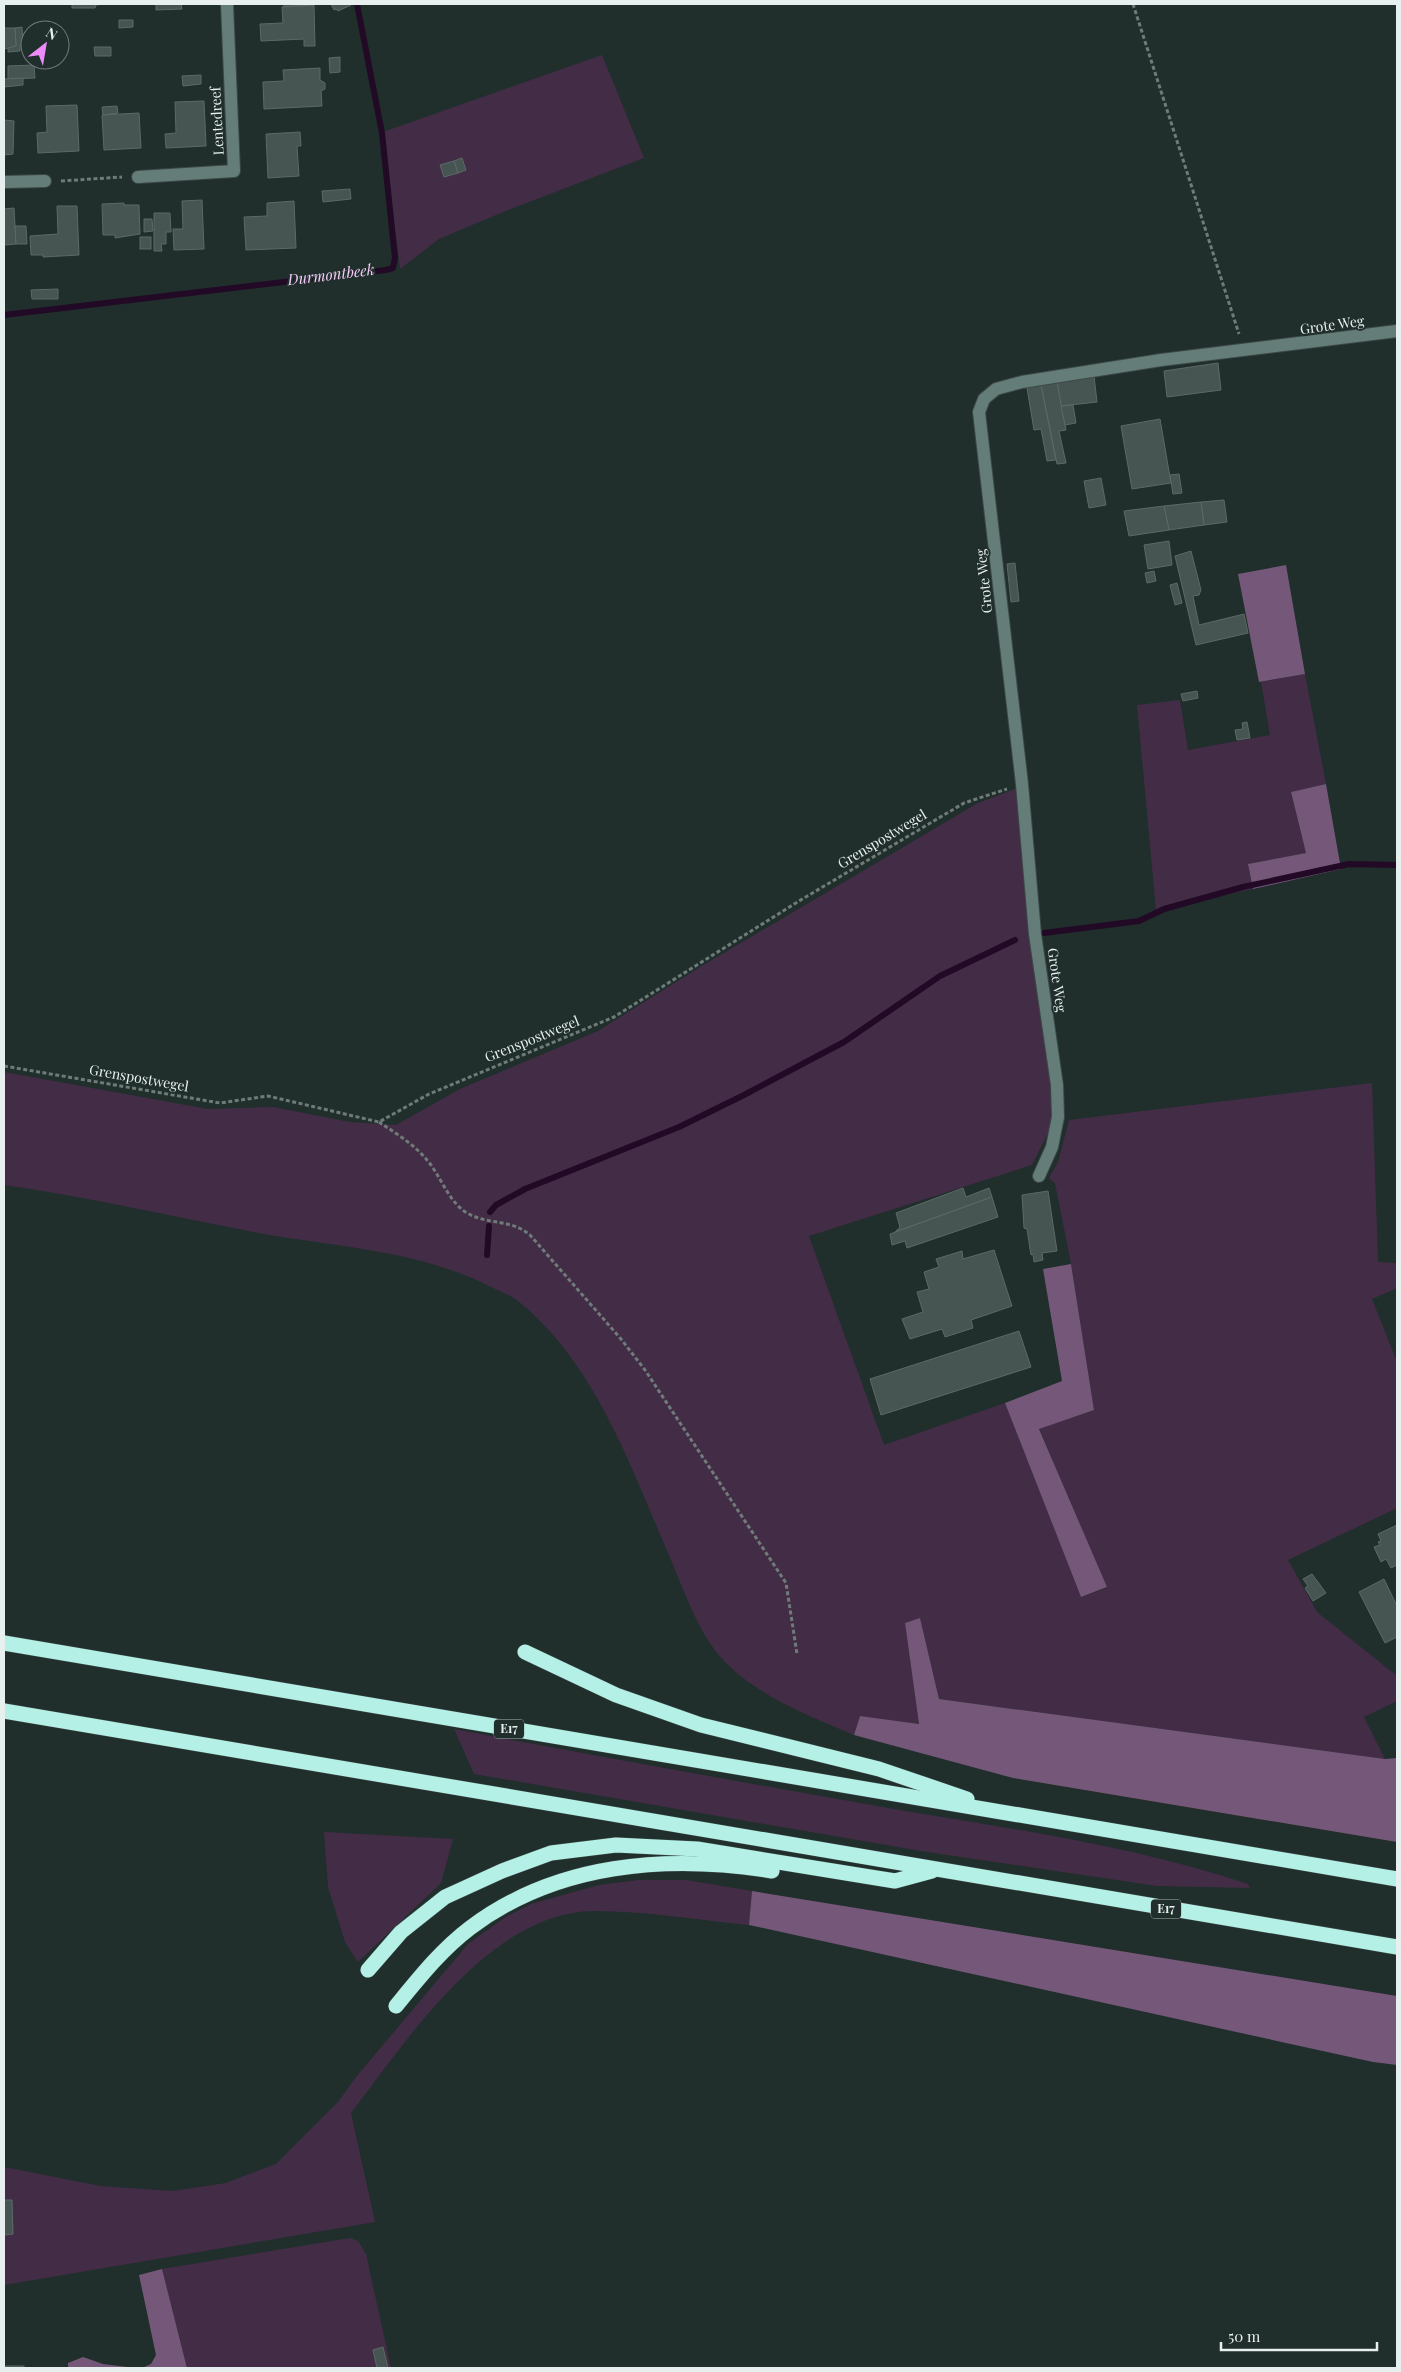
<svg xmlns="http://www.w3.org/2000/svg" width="1401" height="2372" font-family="'Playfair Display',serif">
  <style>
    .green { fill: #432d46 }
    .forest { fill: #755879 }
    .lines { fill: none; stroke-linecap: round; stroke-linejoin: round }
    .stream { stroke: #220925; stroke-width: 6 }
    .building { fill: #465452; stroke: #5b6a67 }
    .minor-casing { stroke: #3c4947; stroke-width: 14 }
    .highway-casing { stroke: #3c4947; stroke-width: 16 }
    .path { stroke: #6f7b79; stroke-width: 3; stroke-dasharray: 4 2.5; stroke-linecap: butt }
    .minor { stroke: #657d78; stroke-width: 12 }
    .highway { stroke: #b4f0e6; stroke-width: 15 }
    .labels { text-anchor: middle; stroke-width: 4; stroke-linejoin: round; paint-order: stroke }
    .shield { fill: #202e2c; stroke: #abb6b4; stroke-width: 1 }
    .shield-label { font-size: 12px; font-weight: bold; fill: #e7f0ee }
    .street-label { font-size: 14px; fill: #e7f0ee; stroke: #202e2c }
    .water-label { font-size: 15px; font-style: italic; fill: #f5cdfa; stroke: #202e2c }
  </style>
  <rect width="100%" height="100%" fill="#202e2c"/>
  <!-- green -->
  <g class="green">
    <polygon points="602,55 644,158 503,212 439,239 400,269 383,132"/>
    <polygon points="1305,674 1326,784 1291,792 1306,853 1248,864 1253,889 1156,910 1137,705 1180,700 1188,750 1270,735 1261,682"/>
    <path d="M1018,788L1055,1107L1049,1131L1032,1165L809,1236L884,1445L1005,1403L1081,1597L1107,1588L1039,1428L1094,1410L1071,1264L1055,1183L1049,1178L1058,1162L1069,1120L1372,1083L1378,1262L1397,1263V1288L1372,1299L1397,1362V1508L1288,1560L1317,1612L1397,1676V1701L1364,1717L1385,1759L939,1699L920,1618L905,1623L919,1724L860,1716L854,1735C810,1716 759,1697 725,1662C700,1636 687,1598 673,1565C634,1475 597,1364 518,1301C510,1295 499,1291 489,1286C418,1250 336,1247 259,1233C174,1217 89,1197 4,1185V1072L208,1109L273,1107L350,1122L396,1125L460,1089L598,1031L700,967L978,803Z"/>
    <path d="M454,1729C600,1757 747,1783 894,1809C1013,1829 1134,1846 1248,1884L1250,1888L1157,1886L921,1851L474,1774Z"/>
    <polygon points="324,1832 453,1839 441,1883 358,1962 345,1942 328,1887"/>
    <path d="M638,1880H686L752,1891L749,1925C698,1920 645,1911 594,1911C490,1912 407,2040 351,2113L375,2222L4,2285V2167L100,2186L173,2191L226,2183L276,2164L338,2102L356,2077L468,1944L504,1918L531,1904L599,1885Z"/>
    <polygon points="350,2238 358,2241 366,2254 391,2368 187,2368 162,2269"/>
  </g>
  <!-- forest -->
  <g class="forest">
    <polygon points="1286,565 1305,674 1259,682 1238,574"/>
    <polygon points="1326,784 1341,869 1253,889 1248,864 1306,853 1291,792"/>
    <polygon points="1071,1264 1094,1410 1039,1429 1107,1587 1081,1597 1005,1403 1062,1381 1043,1269"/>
    <polygon points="920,1618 939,1699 1385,1759 1397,1758 1397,1842 1013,1778 854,1735 860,1716 919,1724 905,1623"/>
    <polygon points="752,1891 1397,1996 1397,2065 1373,2062 749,1925"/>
    <polygon points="162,2269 187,2368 142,2368 151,2364 156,2355 139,2275"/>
    <polygon points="83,2357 103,2364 136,2368 68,2368 68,2363"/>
  </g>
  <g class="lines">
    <!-- stream -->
    <g class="stream">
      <polyline points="4,315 386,270 393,268 395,258 382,133 357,4"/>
      <polyline points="1044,933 1139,921 1164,909 1243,887 1349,864 1397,865"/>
      <polyline points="490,1212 496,1205 525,1189 679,1127 744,1095 844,1042 940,976 1015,940"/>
      <polyline points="487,1255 489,1226"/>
    </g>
  </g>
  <!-- building -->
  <g class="building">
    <polygon points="72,4 106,4 96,5 95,8 72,8"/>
    <polygon points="156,4 181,4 182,9 156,10"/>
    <polygon points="284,4 311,4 311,5 284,7"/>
    <polygon points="331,4 351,4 351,5 338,11 336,9 334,10"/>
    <polygon points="314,5 315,46 304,46 304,39 261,41 260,24 283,23 282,7"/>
    <polygon points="119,20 133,20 133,27 119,28"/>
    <polygon points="22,27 23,46 20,46 20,51 8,52 8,47 16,46 15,28"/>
    <polygon points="4,28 15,28 16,46 4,49"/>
    <polygon points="94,47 111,47 111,56 95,56"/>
    <polygon points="340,57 340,72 330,73 329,58"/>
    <polygon points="34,65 35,78 8,79 8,66"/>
    <polygon points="320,68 320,80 325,83 325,89 321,91 322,106 264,109 263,82 284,81 283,70"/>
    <polygon points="201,75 201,84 183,86 182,76"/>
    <polygon points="23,78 23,85 4,87 4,79"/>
    <polygon points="204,101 206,146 166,148 165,134 176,133 175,102"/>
    <polygon points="77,105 79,151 38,153 37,133 47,132 46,106"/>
    <polygon points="117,106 118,113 103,115 102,107"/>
    <polygon points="139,113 141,148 104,150 102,115"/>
    <polygon points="4,120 14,121 13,154 4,155"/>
    <polygon points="300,132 301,146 297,146 299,176 268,178 266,134"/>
    <polygon points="462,158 466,170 458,173 454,161"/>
    <polygon points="454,161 458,173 444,177 440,165"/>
    <polygon points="350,189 351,199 323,202 322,191"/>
    <polygon points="202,200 204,249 174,250 173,229 183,229 182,201"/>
    <polygon points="294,201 296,248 246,250 244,217 267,216 267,203"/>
    <polygon points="124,203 124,205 139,205 140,234 115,238 115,235 103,235 102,204"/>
    <polygon points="57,206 77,206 79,255 43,257 43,255 31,255 30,236 58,234"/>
    <polygon points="14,208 16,244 4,245 4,209"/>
    <polygon points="154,213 170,213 171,232 166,232 166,244 161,244 162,251 154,251"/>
    <polygon points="144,219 152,219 153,231 144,232"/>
    <polygon points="15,226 26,226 27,244 16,244"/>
    <rect x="140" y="237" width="11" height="12"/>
    <polygon points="58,289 58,299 32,299 31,290"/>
    <polygon points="1218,363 1221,390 1167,397 1164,371"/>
    <polygon points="1094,376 1097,402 1061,406 1057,382"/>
    <polygon points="1057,382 1066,430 1059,431 1066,463 1057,464 1041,385"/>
    <polygon points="1041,385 1056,460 1047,461 1041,429 1034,430 1027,388"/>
    <polygon points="1073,405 1076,423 1065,425 1061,406"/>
    <polygon points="1160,419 1171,483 1132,489 1121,426"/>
    <polygon points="1179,474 1182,493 1173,494 1170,475"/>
    <polygon points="1101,478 1106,505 1089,508 1084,481"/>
    <polygon points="1224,500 1227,522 1204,525 1201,502"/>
    <polygon points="1201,502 1204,525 1169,530 1164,506"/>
    <polygon points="1164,506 1169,530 1129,536 1124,511"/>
    <polygon points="1169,541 1172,565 1148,569 1144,545"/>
    <polygon points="1191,551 1201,590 1199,595 1193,596 1199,625 1244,614 1248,633 1196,645 1175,556"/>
    <polygon points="1015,563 1019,601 1011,602 1007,564"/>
    <polygon points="1154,571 1156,581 1147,583 1145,573"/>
    <polygon points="1177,583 1182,603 1175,605 1170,585"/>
    <polygon points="1197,691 1198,698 1183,701 1181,694"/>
    <polygon points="1247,722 1250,738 1237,740 1235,730 1243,729 1242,723"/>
    <polygon points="963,1188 966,1197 989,1188 992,1197 895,1232 900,1227 896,1213"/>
    <polygon points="1048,1191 1057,1251 1042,1253 1043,1260 1034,1262 1033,1254 1031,1255 1027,1229 1024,1228 1022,1195"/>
    <polygon points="992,1197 998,1217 907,1248 905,1241 892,1245 890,1234"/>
    <polygon points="994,1250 1012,1306 971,1320 973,1328 945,1337 942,1329 910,1339 902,1319 923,1312 917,1292 929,1289 924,1272 939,1267 936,1259 962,1251 963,1259"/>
    <polygon points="1019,1331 1031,1367 881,1415 870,1379"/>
    <polygon points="1397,1525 1397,1565 1391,1568 1386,1559 1381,1562 1374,1547 1380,1545 1378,1542 1381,1541 1378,1534"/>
    <polygon points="1312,1574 1326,1593 1313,1601 1305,1588 1308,1586 1303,1579"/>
    <polygon points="1384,1579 1397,1606 1397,1637 1385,1643 1359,1592"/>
    <polygon points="4,2200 12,2200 13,2234 4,2235"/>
    <polygon points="383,2347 388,2368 377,2368 373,2350"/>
    <rect x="4" y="2366" width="20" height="2"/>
  </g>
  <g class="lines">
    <defs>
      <g id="minor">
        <polyline points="138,177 234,171 227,4"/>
        <polyline points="4,182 45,181"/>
        <polyline points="1039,1176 1052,1147 1058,1117 1057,1085 1035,934 1022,784 979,412 984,399 996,389 1022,382 1161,360 1397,331"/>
      </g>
      <g id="highway">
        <polyline points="4,1643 1397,1879"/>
        <polyline points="525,1652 616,1695 701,1725 879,1769 967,1799"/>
        <polyline points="4,1711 1397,1947"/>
        <polyline points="368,1970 401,1932 445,1897 502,1871 551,1853 616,1845 697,1849 895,1881 932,1871"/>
        <path d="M396,2006C419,1978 441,1950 470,1928C556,1863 667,1854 772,1871"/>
      </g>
    </defs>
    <!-- minor casing -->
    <use href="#minor" class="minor-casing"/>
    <!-- highway casing -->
    <use href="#highway" class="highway-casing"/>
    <!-- path -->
    <g class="path">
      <polyline points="1133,4 1239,334"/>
      <polyline points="61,181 122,177"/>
      <polyline points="4,1066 220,1103 268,1096 379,1122 429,1094 614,1017 799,901 964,803 1007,789"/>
      <path d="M379,1122C395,1133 414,1144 427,1160C441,1176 449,1204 469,1214C490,1225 511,1219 530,1235L621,1339L645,1370L786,1583L797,1654"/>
    </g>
    <!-- minor -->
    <use href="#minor" class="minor"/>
    <!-- highway -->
    <use href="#highway" class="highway"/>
  </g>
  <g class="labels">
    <!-- shield labels -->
    <g class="shield">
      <rect x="494" y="1719.5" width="30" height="19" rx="4"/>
      <rect x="1151" y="1899.5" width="30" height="19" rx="4"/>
    </g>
    <g class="shield-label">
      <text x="509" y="1733">E17</text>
      <text x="1166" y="1913">E17</text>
    </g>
    <!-- street labels -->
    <g class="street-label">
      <text transform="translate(217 121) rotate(-93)" y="5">Lentedreef</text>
      <text transform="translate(1332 325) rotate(-8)" y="5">Grote Weg</text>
      <text transform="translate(984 581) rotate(-96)" y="5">Grote Weg</text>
      <text transform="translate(882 839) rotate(-31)" y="5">Grenspostwegel</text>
      <text transform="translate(1057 980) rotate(82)" y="5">Grote Weg</text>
      <text transform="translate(532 1039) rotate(-22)" y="5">Grenspostwegel</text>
      <text transform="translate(139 1078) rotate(10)" y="5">Grenspostwegel</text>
    </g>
    <!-- water labels -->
    <g class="water-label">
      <text transform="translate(331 275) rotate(-7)" y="5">Durmontbeek</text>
    </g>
  </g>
  <!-- border -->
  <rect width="1401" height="2372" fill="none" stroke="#e7f0ee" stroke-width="10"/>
  <!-- north arrow -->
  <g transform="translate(45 45) rotate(31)"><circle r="24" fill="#202e2c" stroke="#707c7a"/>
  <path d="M0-4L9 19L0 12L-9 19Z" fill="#ec8cfa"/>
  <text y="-8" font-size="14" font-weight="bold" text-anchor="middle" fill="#e7f0ee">N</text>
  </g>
  <!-- scale -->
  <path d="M1221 2342v8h156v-8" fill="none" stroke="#e7f0ee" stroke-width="2.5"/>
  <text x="1228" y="2342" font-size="15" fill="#e7f0ee" stroke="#202e2c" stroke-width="4" paint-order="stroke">50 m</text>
</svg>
